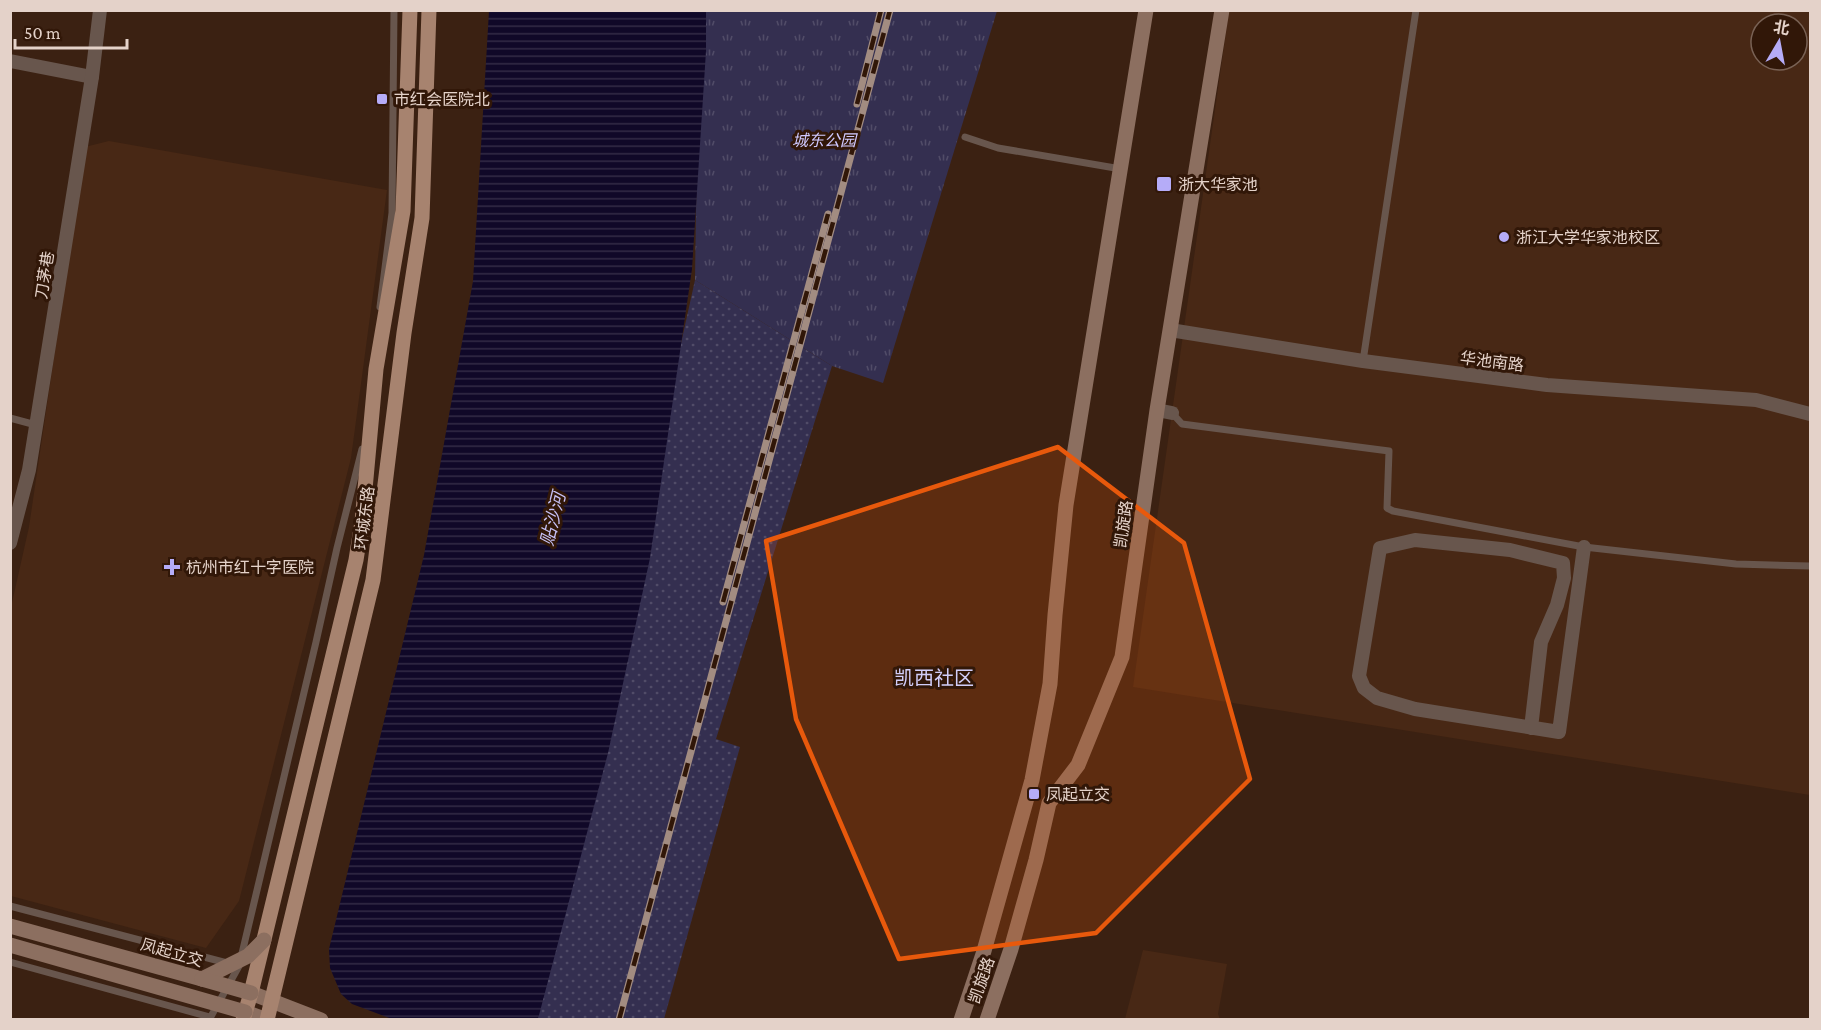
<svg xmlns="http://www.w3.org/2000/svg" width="1821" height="1030" font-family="'Crimson Pro','Noto Sans SC',serif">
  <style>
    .built { fill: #482815; fill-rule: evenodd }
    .grass { fill: url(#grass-dots) }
    .park { fill: url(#park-tufts) }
    .water { fill: url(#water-rules) }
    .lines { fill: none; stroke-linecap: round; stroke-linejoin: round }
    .service { stroke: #68564d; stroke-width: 7 }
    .minor { stroke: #68564d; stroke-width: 14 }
    .secondary { stroke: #8c6f60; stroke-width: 15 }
    .primary { stroke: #a7836f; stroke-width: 15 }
    .rail-casing { stroke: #a28c81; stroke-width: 7 }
    .rail { stroke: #311708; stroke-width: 4.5; stroke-dasharray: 14; stroke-linecap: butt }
    .secondary-bridge { stroke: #8c6f60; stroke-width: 15 }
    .marked { fill: #e8590c; fill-opacity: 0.2; stroke: #e8590c; stroke-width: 4.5; stroke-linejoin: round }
    .poi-dot { fill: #b5acf8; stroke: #311708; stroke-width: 2 }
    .labels { text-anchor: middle; stroke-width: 6; stroke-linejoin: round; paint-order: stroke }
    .poi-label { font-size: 16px; fill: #e4d2c9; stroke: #311708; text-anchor: start }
    .park-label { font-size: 16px; font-style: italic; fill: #cfc9ff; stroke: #311708 }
    .street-label { font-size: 16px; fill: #e4d2c9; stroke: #311708 }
    .water-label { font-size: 18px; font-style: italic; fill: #c6c1f6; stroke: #311708 }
    .quarter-label { font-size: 20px; fill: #d1cdf8; stroke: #311708 }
  </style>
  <defs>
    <pattern id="grass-dots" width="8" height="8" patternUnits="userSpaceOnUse" patternTransform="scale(1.5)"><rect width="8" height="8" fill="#342f50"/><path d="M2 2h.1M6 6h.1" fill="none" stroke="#514c68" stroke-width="1.8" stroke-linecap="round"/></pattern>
    <pattern id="park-tufts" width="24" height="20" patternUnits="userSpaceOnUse" patternTransform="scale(1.5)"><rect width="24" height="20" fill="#342f50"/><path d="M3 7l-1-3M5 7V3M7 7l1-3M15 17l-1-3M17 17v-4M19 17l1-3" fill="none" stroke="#514c68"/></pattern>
    <pattern id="water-rules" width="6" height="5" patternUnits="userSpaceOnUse" patternTransform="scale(1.5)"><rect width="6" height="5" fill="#100828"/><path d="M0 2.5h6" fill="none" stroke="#332b46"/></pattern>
  </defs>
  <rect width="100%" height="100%" fill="#3b2112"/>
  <!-- built -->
  <g class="built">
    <path d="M1229,11H1810V795L1133,687ZM1761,24H1797V60H1761Z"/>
    <polygon points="109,141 387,190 351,458 239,901 206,948 11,896 11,607 29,527 85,147"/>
    <polygon points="1143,950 1227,964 1218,1014 1220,1019 1125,1019"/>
  </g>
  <!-- grass -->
  <polygon class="grass" points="695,280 832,366 716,739 740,747 664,1019 532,1020"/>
  <!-- park -->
  <polygon class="park" points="699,11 997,11 883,383 832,366 695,280"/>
  <!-- water -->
  <polygon class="water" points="489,11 706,11 706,51 692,269 650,558 608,753 538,1019 392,1019 352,1004 341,994 330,968 329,949 424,555 473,281"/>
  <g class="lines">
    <!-- service -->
    <g class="service">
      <polyline points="965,137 998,148 1121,169"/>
      <polyline points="380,307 392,213 394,10"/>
      <polyline points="1363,361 1416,10"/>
      <polyline points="1172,413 1182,424 1389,451 1387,508 1393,511 1584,547 1736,564 1810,566"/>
      <polyline points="10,418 36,425"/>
      <polyline points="10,906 227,963"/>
      <polyline points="10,962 210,1017"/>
      <polyline points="209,1020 239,966 316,642 337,548 362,449"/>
    </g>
    <!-- minor -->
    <g class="minor">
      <polyline points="10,61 92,77"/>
      <polyline points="1170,330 1363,361 1547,385 1756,400 1810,414"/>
      <polyline points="1157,410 1172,413"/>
      <polyline points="10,543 29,470 92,77 100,10"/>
      <polyline points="1531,728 1541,642 1557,605 1564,578 1563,563 1510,550 1415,540 1380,548 1359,676 1364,688 1377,698 1415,709 1559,732 1584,547"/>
    </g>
    <!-- secondary -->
    <g class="secondary">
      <polyline points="10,926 202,979"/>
      <polyline points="251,993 321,1020"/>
      <polyline points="245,1012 267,1020"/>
      <polyline points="961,1020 984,951 1032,780 1050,684 1055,615 1066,505 1146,10"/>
      <polyline points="987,1020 1011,949 1036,860 1049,803 1078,765 1122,657 1157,410 1222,10"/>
    </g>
    <!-- primary -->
    <g class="primary">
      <polyline points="243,1020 251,993 356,560 362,522 376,369 403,211 410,10"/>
      <polyline points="267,1020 373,580 404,333 422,218 429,10"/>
    </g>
    <defs>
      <g id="rail">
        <polyline points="857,104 881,10"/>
        <polyline points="723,602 828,214"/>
        <polyline points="619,1020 890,10"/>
      </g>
    </defs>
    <!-- rail casing -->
    <use href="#rail" class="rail-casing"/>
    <!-- rail -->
    <use href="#rail" class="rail"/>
    <!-- secondary-bridge -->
    <g class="secondary-bridge">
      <polyline points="10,945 245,1012"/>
      <polyline points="202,979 248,956 264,940"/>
      <polyline points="202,979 251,993"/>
    </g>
  </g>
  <!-- marked area -->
  <path class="marked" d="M1058,447L1184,543L1250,779L1096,933L899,959L796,719L766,541Z"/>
  <!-- markers -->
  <g class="poi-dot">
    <rect x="376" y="93" width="12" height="12" rx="3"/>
    <rect x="1156" y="176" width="16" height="16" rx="3"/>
    <circle cx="1504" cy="237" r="6"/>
    <path d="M169 558h6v6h6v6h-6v6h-6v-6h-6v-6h6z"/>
    <rect x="1028" y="788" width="12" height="12" rx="3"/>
  </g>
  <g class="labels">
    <!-- poi labels -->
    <g class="poi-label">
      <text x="394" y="105">市红会医院北</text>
      <text x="1178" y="190">浙大华家池</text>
      <text x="1516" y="243">浙江大学华家池校区</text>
      <text x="186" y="573">杭州市红十字医院</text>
      <text x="1046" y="800">凤起立交</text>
    </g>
    <!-- park labels -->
    <g class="park-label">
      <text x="824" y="146">城东公园</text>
    </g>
    <!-- street labels -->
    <g class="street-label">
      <text transform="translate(44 275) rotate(-81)" y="6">刀茅巷</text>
      <text transform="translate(1492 361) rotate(7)" y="6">华池南路</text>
      <text transform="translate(364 518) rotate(-83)" y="6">环城东路</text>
      <text transform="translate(1123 524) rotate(-82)" y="6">凯旋路</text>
      <text transform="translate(172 952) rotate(16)" y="6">凤起立交</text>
      <text transform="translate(981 980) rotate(-71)" y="6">凯旋路</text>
    </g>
    <!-- water labels -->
    <g class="water-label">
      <text transform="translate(553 519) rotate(-76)" y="6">贴沙河</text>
    </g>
    <!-- quarter labels -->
    <g class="quarter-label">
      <text x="934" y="685">凯西社区</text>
    </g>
  </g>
  <!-- border -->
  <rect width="1821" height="1030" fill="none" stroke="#e4d2c9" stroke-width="24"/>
  <!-- north arrow -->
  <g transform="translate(1779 42) rotate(10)"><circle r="28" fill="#311708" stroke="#796255" stroke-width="1.5"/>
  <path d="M0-4.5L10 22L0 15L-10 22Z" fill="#b5acf8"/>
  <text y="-9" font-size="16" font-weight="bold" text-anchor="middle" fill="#e4d2c9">北</text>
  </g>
  <!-- scale -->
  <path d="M15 39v9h112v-9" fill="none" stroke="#e4d2c9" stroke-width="3"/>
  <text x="24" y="39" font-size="18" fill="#e4d2c9" stroke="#311708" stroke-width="4.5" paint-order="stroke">50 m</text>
</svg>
